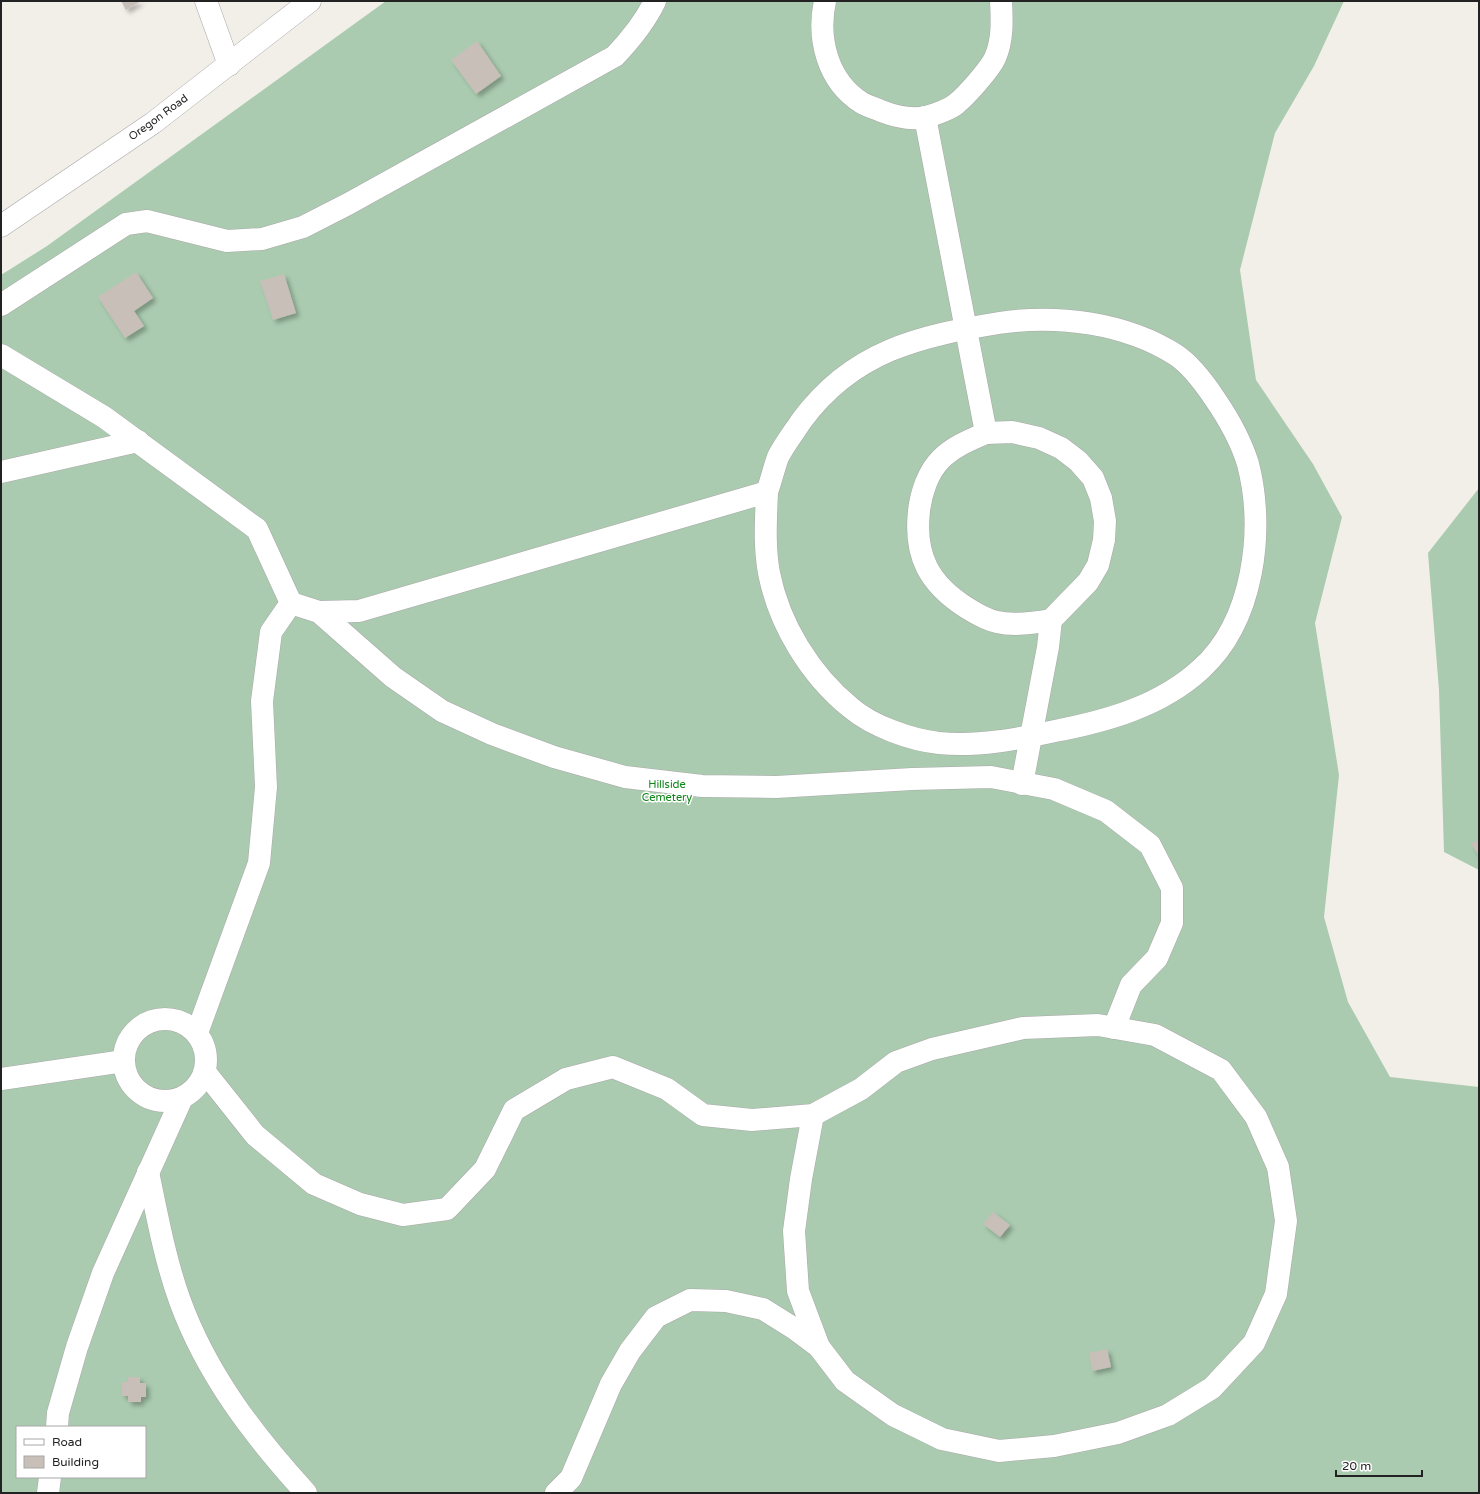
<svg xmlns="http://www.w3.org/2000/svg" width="1480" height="1494" font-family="'Varela Round',sans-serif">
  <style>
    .cemetery { fill: #aacbaf; fill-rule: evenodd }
    .building { fill: #c7bfb8; filter: url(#shadow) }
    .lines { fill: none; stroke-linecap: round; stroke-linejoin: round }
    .minor-casing { stroke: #a9a9a9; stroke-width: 23 }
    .minor { stroke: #fff; stroke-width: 22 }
    .labels { text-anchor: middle; stroke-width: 3; stroke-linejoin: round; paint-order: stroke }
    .street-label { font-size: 11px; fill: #222; stroke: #fff }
    .park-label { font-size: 11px; fill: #0c8416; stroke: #fff }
  </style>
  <defs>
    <filter id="shadow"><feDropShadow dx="3.5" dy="3.5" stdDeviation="2" flood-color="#0004"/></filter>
  </defs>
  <rect width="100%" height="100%" fill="#f2efe9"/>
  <!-- cemetery -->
  <g class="cemetery">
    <path d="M386,1H1344L1314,66L1275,133L1240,270L1256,380L1313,464L1342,517L1315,623L1339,775L1324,917L1348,1002L1390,1077L1479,1087V1493H1V275L47,246ZM17,1427H145V1477H17Z"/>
    <polygon points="1479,488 1479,870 1444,852 1439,690 1428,553"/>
  </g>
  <!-- building -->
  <g class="building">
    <polygon points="121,1 141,1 126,10"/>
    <polygon points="477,41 501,76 476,94 451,60"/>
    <polygon points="136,272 153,298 134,311 144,326 125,338 98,297"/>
    <polygon points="284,274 296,313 273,320 260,281"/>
    <polygon points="1479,839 1479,856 1471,844"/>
    <polygon points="993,1212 1010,1225 1000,1237 983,1224"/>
    <polygon points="1107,1349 1111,1367 1092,1371 1089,1353"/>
    <polygon points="128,1377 140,1377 140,1383 146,1383 146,1397 141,1397 141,1402 128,1402 128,1396 122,1396 122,1382 128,1382"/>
  </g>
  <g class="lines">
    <defs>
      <g id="minor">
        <polyline points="206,1 229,65"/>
        <path d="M825,1C817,38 827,81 862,103C867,106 875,108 881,111C894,116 912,120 926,117C934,115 950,109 956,104C966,96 990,69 995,58C1003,40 1002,20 1001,1"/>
        <polyline points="925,117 986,433 1012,432 1039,438 1061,448 1078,461 1093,478 1101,498 1105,521 1104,540 1098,565 1088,582 1051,620 1048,647 1022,784"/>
        <polyline points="1,226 153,123 310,1"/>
        <path d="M1,305L126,224L147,221L227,241L262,239L303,227L348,204L615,56C631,39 645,22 655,1"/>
        <polyline points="1,355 104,417 257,529 291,603 271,632 262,701 266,787 259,863 197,1033"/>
        <path d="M986,433C970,440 954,446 941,459C928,472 921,493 919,511C914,556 929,584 967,608C975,613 987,620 997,622C1014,626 1034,623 1051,620"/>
        <polyline points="1,472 138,441"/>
        <polyline points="291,603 319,612 393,677 442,711 492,734 554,757 625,777 702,786 776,787 912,779 991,777 1054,789 1106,811 1150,845 1172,888 1172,923 1157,958 1131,985 1114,1028"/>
        <path d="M319,612L359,611L767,492C771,481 774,468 778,457C784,445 794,432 802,420C853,351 919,336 999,323C1058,314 1126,323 1176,355C1191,365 1205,384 1215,399C1228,418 1241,441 1248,464C1265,530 1254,621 1201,669C1161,706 1107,721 1055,731C1018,739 977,747 939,743C911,740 872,726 851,708C810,675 779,624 769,573C764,546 766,519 767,492"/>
        <circle cx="165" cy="1060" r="41"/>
        <polyline points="205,1072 255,1135 314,1184 360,1204 403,1215 447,1209 485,1169 514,1110 566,1079 613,1067 667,1089 703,1115 752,1120 813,1115 861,1089 896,1062 932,1049 1023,1028 1098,1025 1155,1035 1221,1070 1256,1117 1278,1167 1286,1221 1276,1294 1254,1343 1212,1388 1168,1415 1118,1433 1054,1446 999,1451 942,1439 893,1415 845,1381 819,1347 798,1291 794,1231 801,1179 813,1115"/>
        <polyline points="1,1079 124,1061"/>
        <path d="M148,1172C157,1215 165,1260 180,1301C207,1375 254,1436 306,1493"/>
        <polyline points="57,1427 58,1413 77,1347 103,1273 182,1098"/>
        <polyline points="48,1493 50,1477"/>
        <polyline points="556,1493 571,1478 611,1384 630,1351 656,1317 690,1300 726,1301 763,1309 795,1329 819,1347"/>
      </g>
    </defs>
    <!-- minor casing -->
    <use href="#minor" class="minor-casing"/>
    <!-- minor -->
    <use href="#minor" class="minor"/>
  </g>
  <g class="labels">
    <!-- street labels -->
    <g class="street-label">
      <text transform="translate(158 117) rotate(-36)" y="4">Oregon Road</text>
    </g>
    <!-- park labels -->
    <g class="park-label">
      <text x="667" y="788">Hillside<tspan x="667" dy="13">Cemetery</tspan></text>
    </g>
  </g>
  <!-- border -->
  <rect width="1480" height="1494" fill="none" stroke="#222222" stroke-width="4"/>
  <!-- legend -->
  <rect x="16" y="1426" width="130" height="52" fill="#ffffff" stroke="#a7a7a7"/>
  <rect x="24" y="1439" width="20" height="6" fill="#ffffff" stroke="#a7a7a7"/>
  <text x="52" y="1446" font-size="12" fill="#222222">Road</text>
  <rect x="24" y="1456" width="20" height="12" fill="#c7bfb8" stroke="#a7a7a7"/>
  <text x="52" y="1466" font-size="12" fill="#222222">Building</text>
  <!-- scale -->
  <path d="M1336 1470v6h86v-6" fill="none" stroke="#222222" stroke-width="2"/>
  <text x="1342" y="1470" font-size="12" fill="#222222" stroke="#ffffff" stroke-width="3" paint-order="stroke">20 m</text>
</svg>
